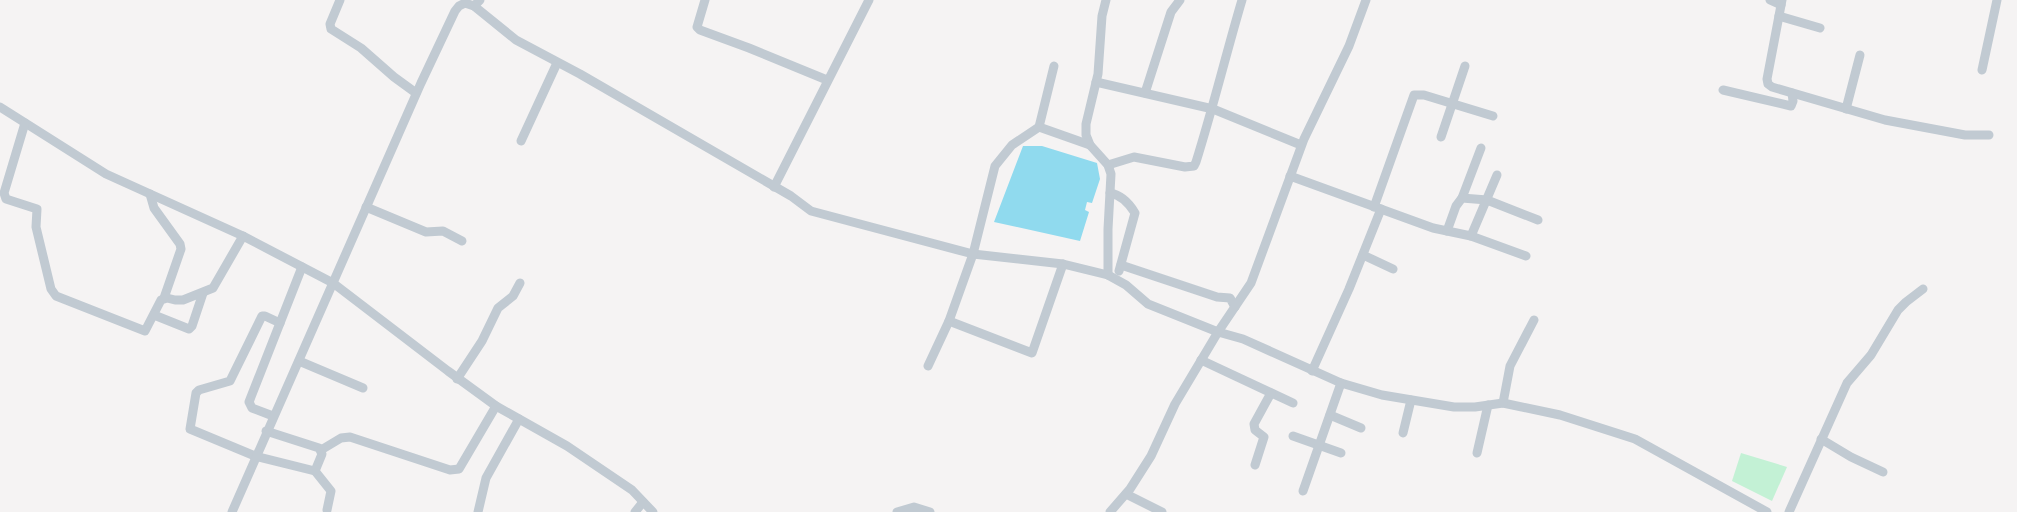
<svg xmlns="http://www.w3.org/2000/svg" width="2017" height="512" font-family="Inter,sans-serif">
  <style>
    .green { fill: #c3f1d5 }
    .water { fill: #90daee }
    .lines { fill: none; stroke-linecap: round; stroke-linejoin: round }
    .minor { stroke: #c1cad2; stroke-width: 9 }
  </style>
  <rect width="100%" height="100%" fill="#f5f3f3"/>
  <!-- green -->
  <polygon class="green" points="1741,453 1787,467 1772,501 1732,481"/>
  <!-- water -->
  <polygon class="water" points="1023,146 1042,146 1097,163 1100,179 1092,203 1087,202 1085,210 1089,212 1080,241 994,222"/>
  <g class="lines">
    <!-- minor -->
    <g class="minor">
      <polyline points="340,0 330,24 331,29 361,48 394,77 416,93"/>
      <polyline points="705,0 697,27 700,30 749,48 827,80"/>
      <polyline points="1106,0 1102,16 1098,74 1086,124 1086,135 1090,145 1108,165 1111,174 1108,229 1108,275"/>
      <polyline points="1770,0 1781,5"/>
      <polyline points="1782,0 1767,79 1768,84 1772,87 1885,120 1965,135 1989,135"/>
      <polyline points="474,6 516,40 580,74 791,196 811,211 973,254 1063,264 1108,275 1126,285 1148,304 1218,332 1243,339 1341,383 1382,395 1454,407 1475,407 1503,403 1560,415 1635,439 1767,512"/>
      <polyline points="1779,16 1820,28"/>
      <polyline points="1982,70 1997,0"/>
      <polyline points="1096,82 1213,109 1301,145"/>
      <polyline points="1723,90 1791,106 1793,101 1792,93"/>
      <polyline points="1145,93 1171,12 1180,0"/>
      <polyline points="0,107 106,174 243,236 333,283 448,371 496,406 567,446 632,490 653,512"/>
      <polyline points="1846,109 1860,55"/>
      <polyline points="25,123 4,193 6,199 37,209 36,227 51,289 56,296 145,331 161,300 167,298 175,300 183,300 213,288 243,236"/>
      <polyline points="1039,127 1054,66"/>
      <polyline points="1441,137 1465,66"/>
      <polyline points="521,141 557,63"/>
      <path d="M1108,165L1134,157L1185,167L1194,166L1196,162C1213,108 1226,54 1242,0"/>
      <polyline points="1290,176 1433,228 1471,236 1526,256"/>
      <polyline points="774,187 869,0"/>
      <path d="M1110,193C1122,195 1129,203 1135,213L1119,271"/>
      <polyline points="150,194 154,208 180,244 181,249 164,298"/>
      <polyline points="1462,198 1481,148"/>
      <polyline points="366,207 426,232 443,231 462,241"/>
      <polyline points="1374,207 1414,95 1424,95 1493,116"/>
      <polyline points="1447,231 1456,206 1462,198 1487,200 1538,220"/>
      <polyline points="1471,236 1497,175"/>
      <polyline points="1363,255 1393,269"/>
      <polyline points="1121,265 1217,297 1230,298 1235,307"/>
      <polyline points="154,315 189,329 192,326 203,293"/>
      <polyline points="949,321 1032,353 1063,264"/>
      <polyline points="280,323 265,316 262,316 230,381 199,390 196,393 190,429 255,456 315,471 331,491 327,510"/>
      <polyline points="1201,360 1293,403"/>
      <polyline points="299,361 363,388"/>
      <polyline points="928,366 949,321 973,254 995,166 1012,145 1039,127 1090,145"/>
      <polyline points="1312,371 1349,289 1381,209"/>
      <polyline points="457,379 482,341 498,308 513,296 520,283"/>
      <polyline points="1503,403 1510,366 1534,320"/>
      <polyline points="1330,415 1361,428"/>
      <polyline points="273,416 252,408 249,402 302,267"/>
      <polyline points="266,431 319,448 322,454 315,471"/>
      <polyline points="1403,433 1411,400"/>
      <polyline points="1293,436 1341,453"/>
      <polyline points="1821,439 1851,457 1883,472"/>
      <polyline points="321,450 341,438 350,437 450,470 459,469 496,406"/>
      <polyline points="1477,453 1488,405"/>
      <polyline points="1255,465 1264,437 1255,430 1254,424 1271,393"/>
      <polyline points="1303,491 1341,383"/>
      <polyline points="1126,494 1162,512"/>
      <polyline points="232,512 421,83 455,11 459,6 465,3 474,6 480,0"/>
      <polyline points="478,512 486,478 519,419"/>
      <polyline points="635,512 643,502"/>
      <polyline points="897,512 914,507 930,512"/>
      <polyline points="1110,512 1130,489 1151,456 1175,404 1218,332 1251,283 1304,139 1349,46 1366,0"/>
      <polyline points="1789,512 1847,383 1871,355 1898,310 1906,302 1923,289"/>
    </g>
  </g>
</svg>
